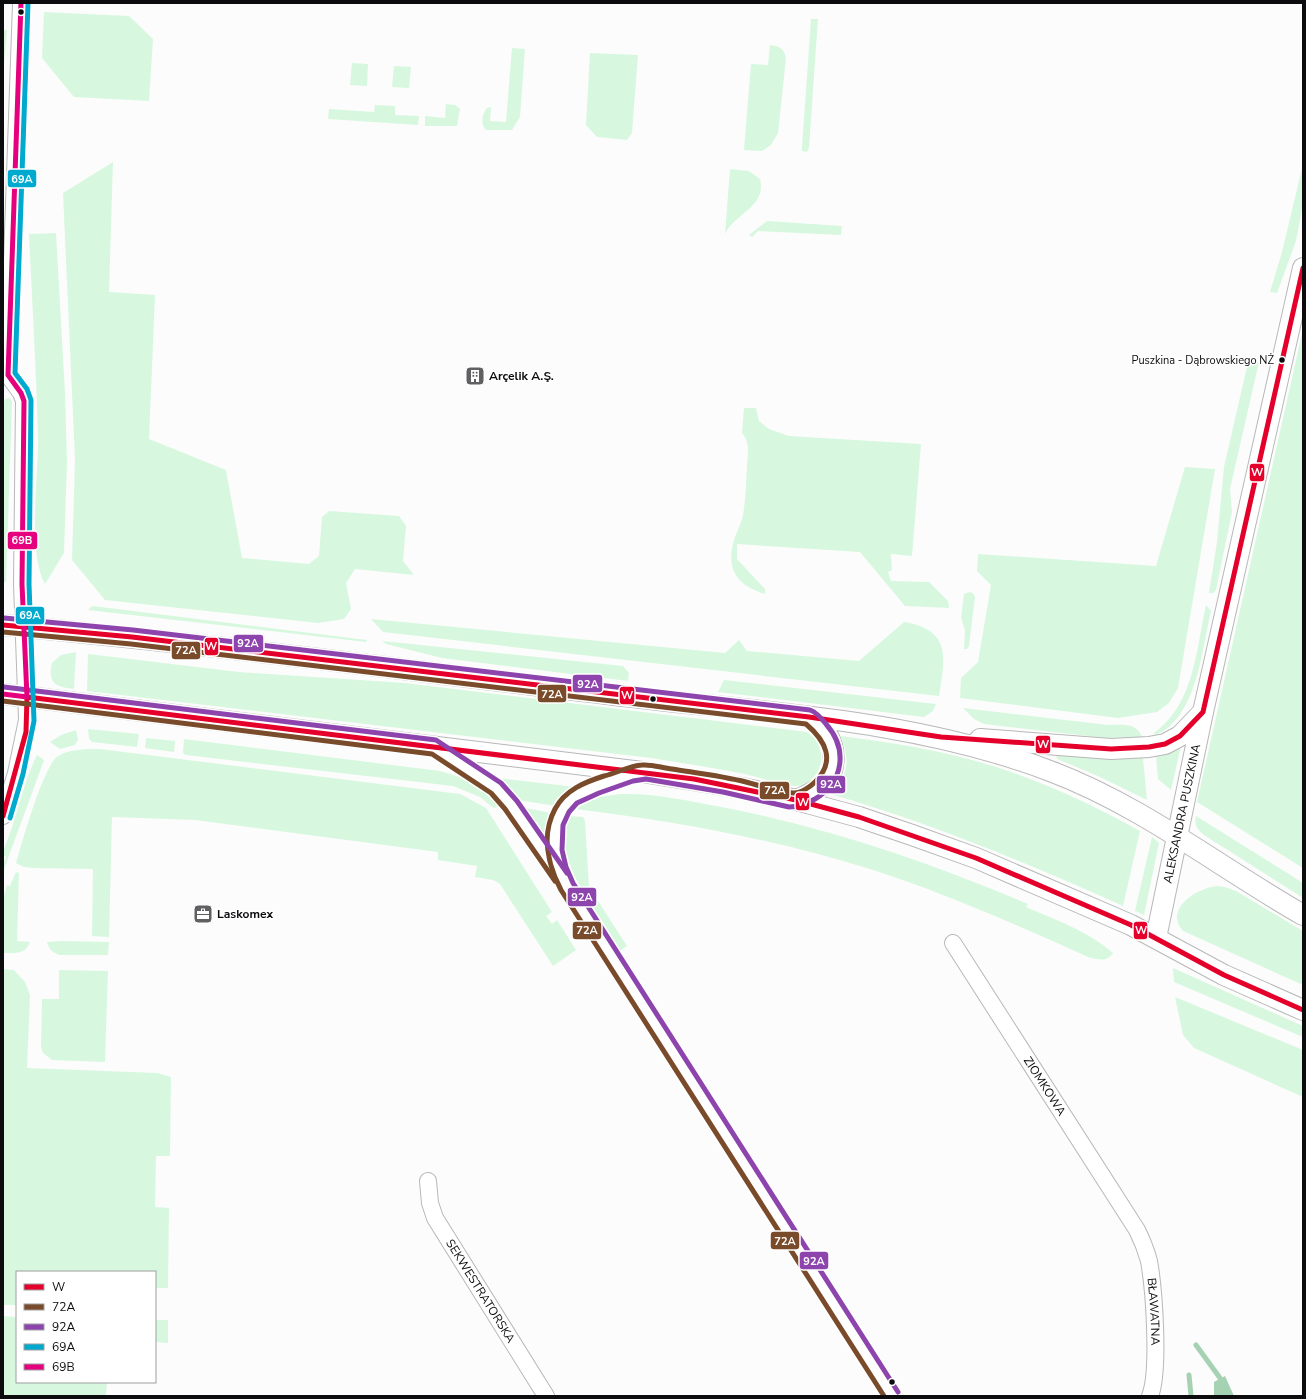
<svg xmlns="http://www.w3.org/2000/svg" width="1306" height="1399" font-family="'Nunito Sans',sans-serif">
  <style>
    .green { fill: #d7f8df }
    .water { fill: #a5d2b2 }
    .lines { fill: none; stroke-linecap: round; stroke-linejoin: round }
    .stream { stroke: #a5d2b2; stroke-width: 5 }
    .minor-casing { stroke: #b8b7b9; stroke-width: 18 }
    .major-casing { stroke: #b8b7b9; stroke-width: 22 }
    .minor { stroke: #fff; stroke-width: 16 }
    .major { stroke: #fff; stroke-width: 20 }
    .bus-1-casing { stroke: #fff; stroke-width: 8 }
    .bus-2-casing { stroke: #fff; stroke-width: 8 }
    .bus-3-casing { stroke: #fff; stroke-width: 8 }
    .bus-4-casing { stroke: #fff; stroke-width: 8 }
    .bus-5-casing { stroke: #fff; stroke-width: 8 }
    .bus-1 { stroke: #e4002b; stroke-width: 5 }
    .bus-2 { stroke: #7a4b2a; stroke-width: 5 }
    .bus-3 { stroke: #8e44ad; stroke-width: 5 }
    .bus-4 { stroke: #00a9ce; stroke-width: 5 }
    .bus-5 { stroke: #e5007d; stroke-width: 5 }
    .bus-dot { fill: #0c0b0e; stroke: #fff; stroke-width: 1.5 }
    .labels { text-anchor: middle; stroke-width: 3; stroke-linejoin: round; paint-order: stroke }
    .bus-label { font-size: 11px; fill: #0c0b0e; stroke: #fff; text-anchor: end }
    .poi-label { font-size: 12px; font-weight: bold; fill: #0c0b0e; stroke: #fff; text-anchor: start }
    .street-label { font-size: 12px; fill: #0c0b0e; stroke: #fff }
    .line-badge { stroke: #fff; stroke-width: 1.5 }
    .badge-label { font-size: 11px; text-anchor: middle; font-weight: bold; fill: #fff }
  </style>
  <rect width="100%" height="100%" fill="#fcfcfc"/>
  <!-- green -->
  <g class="green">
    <polygon points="44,12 129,16 153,39 149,101 74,97 42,58"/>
    <polygon points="811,19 818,19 809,148 807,152 802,151 802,147"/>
    <polygon points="3,30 7,30 3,75"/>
    <path d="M770,45C779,46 784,48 786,58L778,133L771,145L762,151L744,150L751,64L768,65Z"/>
    <path d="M512,48L525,49L520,117L512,130H486C480,124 482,114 487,108L491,107L490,121L506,122Z"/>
    <polygon points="590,53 638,55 632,133 627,140 597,137 586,125"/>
    <polygon points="352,63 368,64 367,86 350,85"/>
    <polygon points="394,66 411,67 409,88 392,87"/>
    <polygon points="446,104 455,105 460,109 457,126 425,126 425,116 445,118"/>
    <polygon points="375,105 395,106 395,115 419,116 418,125 328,119 329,109 374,112"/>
    <polygon points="113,162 109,292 155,295 149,439 226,470 242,558 309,564 319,556 322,517 329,511 399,516 406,526 403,561 414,575 355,569 346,583 351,609 344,619 318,623 105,600 72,560 75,460 63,193"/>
    <polygon points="1303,164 1303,204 1296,241 1277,293 1270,292 1282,252"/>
    <path d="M730,169L749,171L760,179C767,207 735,213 725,234Z"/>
    <polygon points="767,221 842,226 841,235 758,231 752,237 749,235"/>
    <path d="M56,233L65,393L67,462L64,553L45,584C27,553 39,473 38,434C36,367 32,300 29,234Z"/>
    <polygon points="1303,329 1303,868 1197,802"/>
    <polygon points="1256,362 1259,362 1230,489 1232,512 1216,590 1213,593 1209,593 1217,542 1224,467 1246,371 1248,365"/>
    <polygon points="9,398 12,401 6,582 3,582 3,405 5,399"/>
    <path d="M744,408H756L759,421L769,429L789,436L921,444L912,556L891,554L892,570L888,572L891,581L929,582L948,601L949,608L905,606L860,552L737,544V559L765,589V594C740,586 726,572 733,544C735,534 741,525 743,515C746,499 746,481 747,465C748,454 750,442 742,433Z"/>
    <polygon points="1185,467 1215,469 1178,688 1169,703 1157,712 1118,718 960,698 961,678 978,662 991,585 977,571 978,554 1156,566"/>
    <polygon points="970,592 973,593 975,597 969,646 967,649 964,649 965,630 961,618 964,594"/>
    <path d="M1206,605L1211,611C1202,649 1197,719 1155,735L1154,733C1194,704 1196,651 1206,605Z"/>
    <polygon points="92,606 101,607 367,640 366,642 88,610"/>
    <path d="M371,619L725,653L739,640L747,651L859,661L904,622C952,630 945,658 939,696L383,632Z"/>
    <polygon points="382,641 623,666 629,673 628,681 442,658 386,644"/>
    <path d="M76,652L74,689C57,687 47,684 52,663L61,655Z"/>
    <path d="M88,654L239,672L405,683L807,732C815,738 820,744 821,754C823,768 813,784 798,786C787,787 757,777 745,774C714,768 682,763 651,758L87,691Z"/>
    <polygon points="724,680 936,704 933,711 924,717 718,692"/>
    <path d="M963,708L1108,725C1121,725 1137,722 1142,737L1106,738L984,724L974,719Z"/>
    <polygon points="88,729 139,734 137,747 92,742 89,739"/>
    <polygon points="76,730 78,740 75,745 60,749 50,742 61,735"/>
    <path d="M841,736C878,741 915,746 952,755C1018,770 1081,798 1140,831L1123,906C1027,863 931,823 830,794C849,776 850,761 841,736Z"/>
    <polygon points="146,738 175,741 174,752 145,748"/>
    <path d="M184,739L440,771C464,777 483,787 500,805L495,808L492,807L480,797L453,786L186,755L183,753Z"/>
    <polygon points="1181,746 1171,790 1158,779 1156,756"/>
    <path d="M100,749L460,794L486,808L552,912L546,916L552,924L557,920L576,950L553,966L500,884L493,880L475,877L477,866L438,860V852L195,820L112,817L109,937L92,936L93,869L33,868L24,867L16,863C22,843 43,766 58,756C69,749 87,749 100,749Z"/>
    <polygon points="1056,754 1120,759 1143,758 1147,800 1098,776 1057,759"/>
    <path d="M37,755L44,760L43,763L3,872V864L6,857L3,855V851C17,820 22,784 37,755Z"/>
    <polygon points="496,778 576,787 564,796 556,806 518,800"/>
    <path d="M620,794C653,793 684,800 716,806C824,826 927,861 1028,904L1026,907C1056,920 1088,931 1113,953C1108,962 1097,960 1088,957C1017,925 945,893 870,869C774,839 675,821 575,809L593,798Z"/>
    <polygon points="526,808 551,813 545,839"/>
    <path d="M569,816L583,817L585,821L589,887L627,946L619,951L575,877C565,853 560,841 569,816Z"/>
    <path d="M1196,816L1303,883V898L1204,835C1197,829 1194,825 1196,816Z"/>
    <polygon points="1152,837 1159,843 1144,915 1135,911"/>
    <path d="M16,872L19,873L17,941L30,942C25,955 15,953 3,953V899L7,885L10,886Z"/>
    <path d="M1217,886L1225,887L1236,891L1303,931V985L1183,931C1163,909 1197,888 1217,886Z"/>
    <path d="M62,941L109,942L108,955H59C52,952 49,949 47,942Z"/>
    <polygon points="1173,968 1303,1026 1303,1037 1174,982"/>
    <polygon points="3,969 14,970 25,982 30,995 27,1068 158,1073 171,1077 170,1156 156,1156 155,1207 169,1208 168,1288 155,1288 155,1272 17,1272 17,1305 3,1305"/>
    <polygon points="59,970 108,971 105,1062 52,1060 43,1053 41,1047 42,999 59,999"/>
    <polygon points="1175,997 1303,1050 1303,1097 1194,1048 1183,1035"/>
    <polygon points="3,1316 17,1317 17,1382 107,1382 106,1396 3,1396"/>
    <polygon points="155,1320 168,1320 168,1343 155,1342"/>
  </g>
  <!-- water -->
  <polygon class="water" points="1225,1376 1234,1396 1214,1396 1214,1382"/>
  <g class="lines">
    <!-- stream -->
    <g class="stream">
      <polyline points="1196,1345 1220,1378"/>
      <polyline points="1189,1375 1191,1396"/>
    </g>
    <defs>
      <g id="minor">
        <polyline points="436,748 496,788 511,805 567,886 892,1396"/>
        <polyline points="3,816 16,773 27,720 22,584 24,401 21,393 8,375 21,3"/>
        <path d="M559,869C535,797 588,790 640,772"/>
        <path id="s1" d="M953,943L1137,1230C1142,1240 1146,1250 1149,1261C1154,1289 1160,1371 1150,1396"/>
        <path id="s2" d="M428,1181L430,1203L435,1218L546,1396"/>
      </g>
      <g id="major">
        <path d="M3,625C210,644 417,671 623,696C766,713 914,719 1050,771C1141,805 1219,867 1303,915"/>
        <polyline points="3,694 642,772 742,788 796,800 859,817 912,835 976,858 1131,925 1224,975 1303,1010"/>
        <polyline points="980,739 1111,749 1149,747 1165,744 1180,736 1203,712"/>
        <path d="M796,800C806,796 815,792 823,785C837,772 836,749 827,734C822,727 815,722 809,717"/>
        <path id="s3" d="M1156,938L1203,712L1303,268"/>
      </g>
    </defs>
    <!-- minor casing -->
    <use href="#minor" class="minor-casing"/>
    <!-- major casing -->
    <use href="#major" class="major-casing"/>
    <!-- minor -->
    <use href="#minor" class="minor"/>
    <!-- major -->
    <use href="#major" class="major"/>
    <defs>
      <g id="bus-1">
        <polyline points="3,625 132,637 809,717 941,737 1111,749 1149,747 1165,744 1180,736 1203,712 1303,268"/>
        <polyline points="3,816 26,732 27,697 694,779 796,800 859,817 976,858 1131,925 1224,975 1303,1010"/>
      </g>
      <g id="bus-2">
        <path d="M3,632L131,644L806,724C826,741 836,761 815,782C810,787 801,793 794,793C778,793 762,786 746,782C722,776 697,773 672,769C662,768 652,764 642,765C629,766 617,773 604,776C585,782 565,790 555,809C541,835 548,865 561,890L884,1396"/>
        <polyline points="3,701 432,754 491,793 505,809 555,881"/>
      </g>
      <g id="bus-3">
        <path d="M4,618L133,630L810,710C816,712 822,719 826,724C848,749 844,782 815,799C806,804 799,807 789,807L723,792L646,779L633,781L599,793L577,803L569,812L563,825L562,850L566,867L573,883L898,1392"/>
        <polyline points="4,687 436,740 501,783 517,801 567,873"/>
      </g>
      <polyline id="bus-4" points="10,818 23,774 34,721 29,584 31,400 27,389 15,373 28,3"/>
      <polyline id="bus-5" points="3,694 27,697 22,584 24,401 21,393 8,375 21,3"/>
    </defs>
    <!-- bus-1 casing -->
    <use href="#bus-1" class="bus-1-casing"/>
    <!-- bus-2 casing -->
    <use href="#bus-2" class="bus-2-casing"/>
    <!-- bus-3 casing -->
    <use href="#bus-3" class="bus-3-casing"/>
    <!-- bus-4 casing -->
    <use href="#bus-4" class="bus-4-casing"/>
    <!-- bus-5 casing -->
    <use href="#bus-5" class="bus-5-casing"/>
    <!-- bus-1 -->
    <use href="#bus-1" class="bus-1"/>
    <!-- bus-2 -->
    <use href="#bus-2" class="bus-2"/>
    <!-- bus-3 -->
    <use href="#bus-3" class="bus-3"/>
    <!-- bus-4 -->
    <use href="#bus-4" class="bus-4"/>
    <!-- bus-5 -->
    <use href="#bus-5" class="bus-5"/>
  </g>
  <!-- icons -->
  <defs>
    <symbol id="building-square" viewBox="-11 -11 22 22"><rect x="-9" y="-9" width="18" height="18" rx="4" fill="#605f61" stroke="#fff"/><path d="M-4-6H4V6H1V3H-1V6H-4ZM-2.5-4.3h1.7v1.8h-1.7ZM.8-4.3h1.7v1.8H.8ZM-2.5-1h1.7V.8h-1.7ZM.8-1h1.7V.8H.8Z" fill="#fff"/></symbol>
    <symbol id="office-square" viewBox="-11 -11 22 22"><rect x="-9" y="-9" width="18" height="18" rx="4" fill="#605f61" stroke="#fff"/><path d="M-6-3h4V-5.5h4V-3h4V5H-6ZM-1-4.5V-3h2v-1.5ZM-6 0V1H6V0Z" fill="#fff"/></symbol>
  </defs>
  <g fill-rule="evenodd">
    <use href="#building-square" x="464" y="365" width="22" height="22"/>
    <use href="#office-square" x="192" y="903" width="22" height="22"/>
  </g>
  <!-- markers -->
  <g class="bus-dot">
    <circle cx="21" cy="12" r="3.5"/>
    <circle cx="1282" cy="360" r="3.5"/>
    <circle cx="653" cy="699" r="3.5"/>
    <circle cx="892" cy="1382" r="3.5"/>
  </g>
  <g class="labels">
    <!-- bus labels -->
    <g class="bus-label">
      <text x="1274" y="364">Puszkina - Dąbrowskiego NŻ</text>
    </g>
    <!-- poi labels -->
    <g class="poi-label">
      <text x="489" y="380">Arçelik A.Ş.</text>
      <text x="217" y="918">Laskomex</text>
    </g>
    <!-- street labels -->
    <g class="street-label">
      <text dy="4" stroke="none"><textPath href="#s3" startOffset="127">ALEKSANDRA PUSZKINA</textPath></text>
      <text dy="4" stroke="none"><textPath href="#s1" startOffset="170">ZIOMKOWA</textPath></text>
      <text dy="4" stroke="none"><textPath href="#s2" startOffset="124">SEKWESTRATORSKA</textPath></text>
      <text dy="4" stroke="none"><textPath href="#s1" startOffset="425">BŁAWATNA</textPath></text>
    </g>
  </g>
  <g class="line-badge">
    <rect x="7" y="169" width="30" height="19" rx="4" fill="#00a9ce"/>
    <rect x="1249" y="463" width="16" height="19" rx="4" fill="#e4002b"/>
    <rect x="7" y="531" width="31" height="19" rx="4" fill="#e5007d"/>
    <rect x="15" y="606" width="30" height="19" rx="4" fill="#00a9ce"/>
    <rect x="233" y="634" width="31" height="19" rx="4" fill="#8e44ad"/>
    <rect x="204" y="637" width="15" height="19" rx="4" fill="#e4002b"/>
    <rect x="171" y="641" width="30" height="19" rx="4" fill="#7a4b2a"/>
    <rect x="572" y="674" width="31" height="19" rx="4" fill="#8e44ad"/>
    <rect x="537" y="684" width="30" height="19" rx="4" fill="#7a4b2a"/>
    <rect x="619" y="686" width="16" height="19" rx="4" fill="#e4002b"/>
    <rect x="1035" y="735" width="16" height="19" rx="4" fill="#e4002b"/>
    <rect x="816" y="775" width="30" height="19" rx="4" fill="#8e44ad"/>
    <rect x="759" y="781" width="31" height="19" rx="4" fill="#7a4b2a"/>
    <rect x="795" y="792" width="15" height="19" rx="4" fill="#e4002b"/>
    <rect x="567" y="887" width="30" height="20" rx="4" fill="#8e44ad"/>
    <rect x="1133" y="921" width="15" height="19" rx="4" fill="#e4002b"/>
    <rect x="572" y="921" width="30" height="19" rx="4" fill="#7a4b2a"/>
    <rect x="770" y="1231" width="30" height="19" rx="4" fill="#7a4b2a"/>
    <rect x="799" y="1251" width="30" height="19" rx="4" fill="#8e44ad"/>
  </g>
  <g class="badge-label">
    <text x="22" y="183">69A</text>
    <text x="1257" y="476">W</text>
    <text x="22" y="544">69B</text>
    <text x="30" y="619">69A</text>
    <text x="248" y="647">92A</text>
    <text x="211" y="650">W</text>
    <text x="186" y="654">72A</text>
    <text x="588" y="688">92A</text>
    <text x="552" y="698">72A</text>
    <text x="627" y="699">W</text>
    <text x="1043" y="748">W</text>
    <text x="831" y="788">92A</text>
    <text x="775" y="794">72A</text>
    <text x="803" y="806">W</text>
    <text x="582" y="901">92A</text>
    <text x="1141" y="934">W</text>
    <text x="587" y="934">72A</text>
    <text x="785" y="1245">72A</text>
    <text x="814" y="1265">92A</text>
  </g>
  <!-- border -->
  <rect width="1306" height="1399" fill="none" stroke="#0c0b0e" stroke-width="8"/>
  <!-- legend -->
  <rect x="16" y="1271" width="140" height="112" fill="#ffffff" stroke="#9e9d9f"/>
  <rect x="24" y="1284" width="20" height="6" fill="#e4002b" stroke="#9e9d9f"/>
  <text x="52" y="1291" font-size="12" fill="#0c0b0e">W</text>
  <rect x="24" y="1304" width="20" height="6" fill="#7a4b2a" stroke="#9e9d9f"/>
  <text x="52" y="1311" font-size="12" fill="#0c0b0e">72A</text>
  <rect x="24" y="1324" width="20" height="6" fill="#8e44ad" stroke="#9e9d9f"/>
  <text x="52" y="1331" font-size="12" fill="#0c0b0e">92A</text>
  <rect x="24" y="1344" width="20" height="6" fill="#00a9ce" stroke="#9e9d9f"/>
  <text x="52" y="1351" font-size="12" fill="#0c0b0e">69A</text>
  <rect x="24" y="1364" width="20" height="6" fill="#e5007d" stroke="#9e9d9f"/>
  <text x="52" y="1371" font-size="12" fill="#0c0b0e">69B</text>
</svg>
